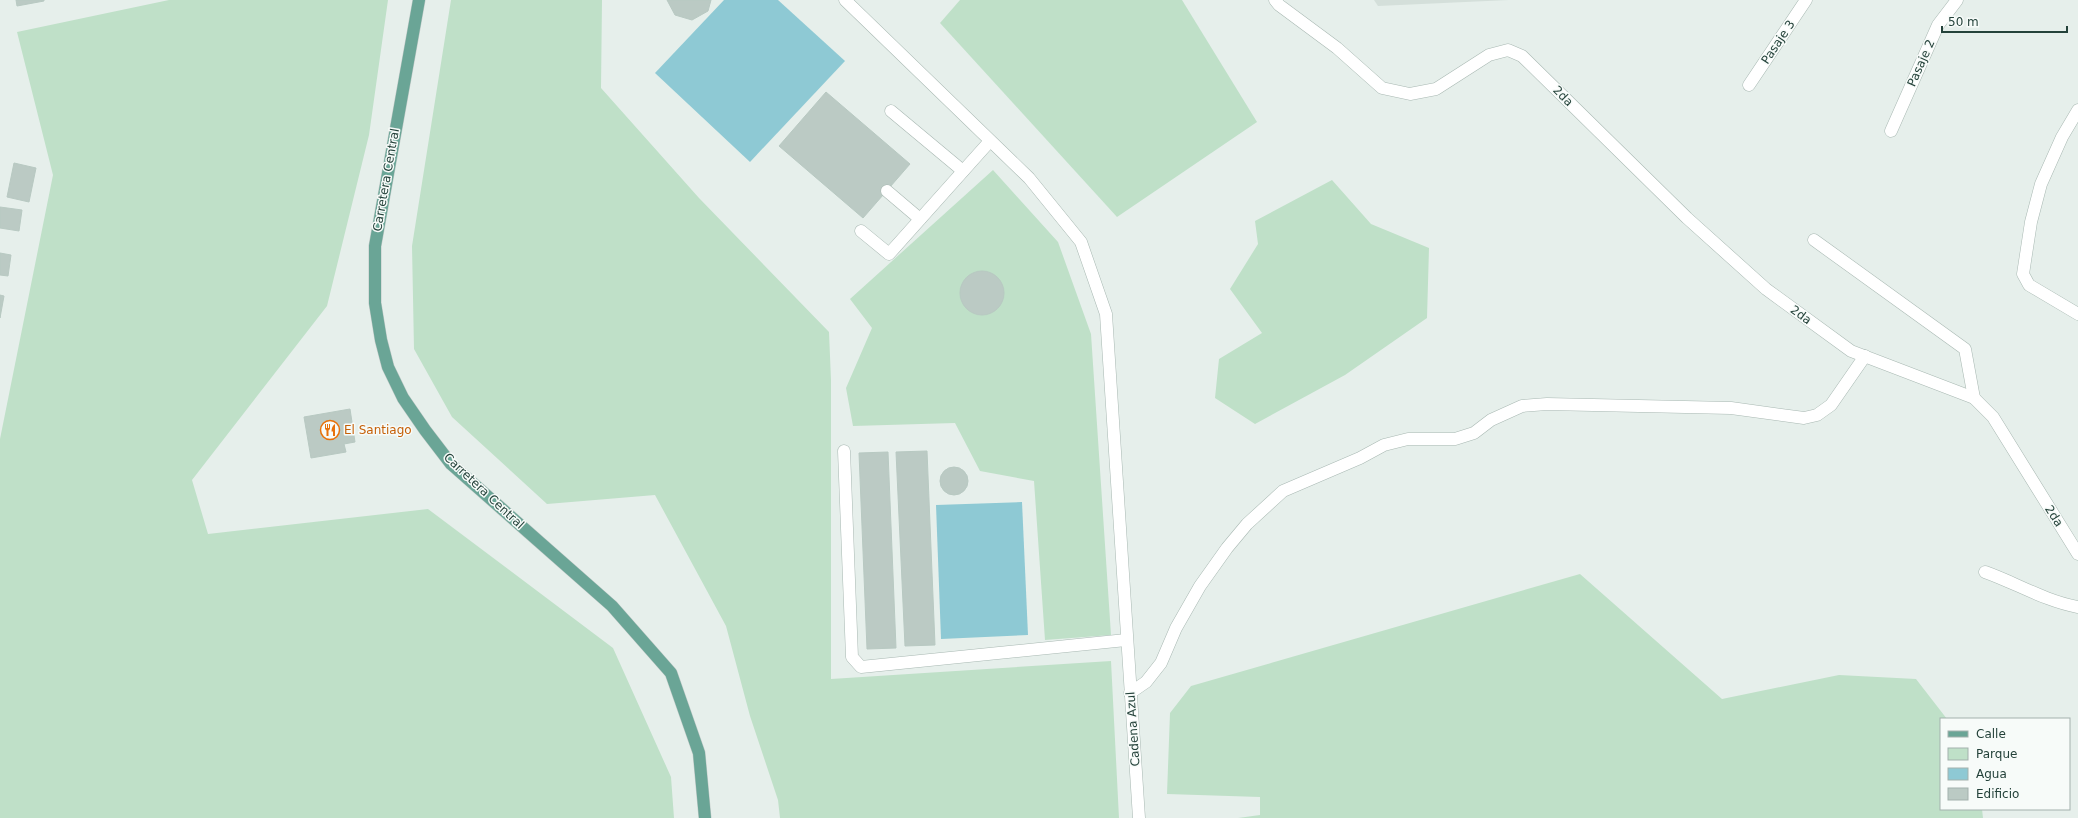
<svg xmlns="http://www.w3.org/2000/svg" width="2078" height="818" font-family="'DejaVu Sans',sans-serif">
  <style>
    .built { fill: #d4dfda }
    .green { fill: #bfe0c8 }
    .water { fill: #8ec9d4 }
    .building { fill: #bbcac4; stroke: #b8c9c2 }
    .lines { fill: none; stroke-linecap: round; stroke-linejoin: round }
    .minor-casing { stroke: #a8b8b2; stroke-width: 13 }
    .major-casing { stroke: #c2cac8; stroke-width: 13 }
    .minor { stroke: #fff; stroke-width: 12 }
    .major { stroke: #6aa596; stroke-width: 12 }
    .labels { text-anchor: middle; stroke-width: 3; stroke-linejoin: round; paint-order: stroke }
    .street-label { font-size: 12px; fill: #24423a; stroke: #f7fbf9 }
    .food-label { font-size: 12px; fill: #c56008; stroke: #f7fbf9; text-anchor: start }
  </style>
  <rect width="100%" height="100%" fill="#e6efeb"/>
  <!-- built -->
  <polygon class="built" points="1374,0 1509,0 1378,6"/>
  <!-- green -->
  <g class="green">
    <polygon points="169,0 388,0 369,135 327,306 192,480 208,534 428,509 613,648 671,777 674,818 0,818 0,439 53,175 17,32"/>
    <polygon points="451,0 602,0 601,88 699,198 829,332 831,380 831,679 1111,661 1119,818 780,818 778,800 750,716 726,626 655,495 547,504 452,417 414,349 412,246"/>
    <polygon points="960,0 1182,0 1257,122 1117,217 940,23"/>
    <polygon points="993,170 1058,242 1091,334 1111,635 1045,640 1034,481 980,471 955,423 853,426 846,388 872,328 850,299"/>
    <polygon points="1332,180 1371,224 1429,248 1427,318 1345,375 1255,424 1215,398 1219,359 1262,333 1230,289 1258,244 1255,221"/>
    <polygon points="1580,574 1722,699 1839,675 1916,679 1947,719 1941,719 1941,809 1982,809 1983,818 1238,818 1260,815 1260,797 1167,794 1170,713 1191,686"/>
  </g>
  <!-- water -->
  <g class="water">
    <polygon points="724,0 778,0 845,61 750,162 655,73"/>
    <polygon points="1022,502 1028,635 941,639 936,505"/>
  </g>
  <!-- building -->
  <g class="building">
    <polygon points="16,0 44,0 44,1 17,6"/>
    <polygon points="667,0 711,0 708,11 692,20 675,15"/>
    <polygon points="826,92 910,164 863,218 779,146"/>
    <polygon points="14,163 36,168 29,202 7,197"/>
    <polygon points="0,207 22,210 19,231 0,228"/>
    <polygon points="0,253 11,255 8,276 0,275"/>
    <circle cx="982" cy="293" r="22"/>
    <polygon points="0,295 4,296 0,318"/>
    <polygon points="350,409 355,442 344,444 346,452 311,458 304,417"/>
    <polygon points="927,451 935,645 905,646 896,452"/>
    <polygon points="888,452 896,648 867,649 859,453"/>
    <circle cx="954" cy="481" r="14"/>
  </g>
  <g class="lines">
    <defs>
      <g id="minor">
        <polyline points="845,0 1029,178 1081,242 1106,314 1139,818"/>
        <polyline points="1275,0 1279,5 1337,48 1382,88 1410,94 1436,89 1489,55 1508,50 1522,56 1687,218 1766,289 1851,351 1974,398 1993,417 2078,554"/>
        <polyline points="1749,85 1806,0"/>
        <polyline points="2078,110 2062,137 2041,184 2031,222 2023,274 2029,285 2078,314"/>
        <polyline points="891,111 963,171"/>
        <polyline points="1891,131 1938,25 1957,0"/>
        <polyline points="887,191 920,219"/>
        <polyline points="861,231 889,254 990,141"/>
        <polyline points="1814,240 1965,349 1974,398"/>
        <polyline points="844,451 852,657 861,667 1126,640"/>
        <path d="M1985,572C2016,583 2045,601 2078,607"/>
        <polyline points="1130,693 1146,682 1161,663 1176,628 1200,586 1227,548 1247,524 1283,491 1360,458 1384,445 1408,439 1455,439 1474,433 1491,420 1522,406 1547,404 1731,408 1804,418 1817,415 1831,405 1865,356"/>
      </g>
      <polyline id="major" points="419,0 375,246 375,303 381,340 388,367 403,398 425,430 451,464 612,606 671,673 699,753 705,818"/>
    </defs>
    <!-- minor casing -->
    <use href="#minor" class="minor-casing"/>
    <!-- major casing -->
    <use href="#major" class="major-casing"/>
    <!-- minor -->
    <use href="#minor" class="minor"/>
    <!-- major -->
    <use href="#major" class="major"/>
  </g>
  <!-- icons -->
  <defs>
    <symbol id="restaurant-ring" viewBox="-11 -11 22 22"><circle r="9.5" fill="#f7fbf9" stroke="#e8710a" stroke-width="1.5"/><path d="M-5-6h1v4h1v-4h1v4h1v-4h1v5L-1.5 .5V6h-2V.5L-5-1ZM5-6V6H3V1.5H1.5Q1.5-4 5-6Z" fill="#e8710a"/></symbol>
  </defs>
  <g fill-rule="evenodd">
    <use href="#restaurant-ring" x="319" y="419" width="22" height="22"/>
  </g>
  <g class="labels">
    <!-- street labels -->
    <g class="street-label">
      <text transform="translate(1778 42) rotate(-56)" y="4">Pasaje 3</text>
      <text transform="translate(1921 63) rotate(-66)" y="4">Pasaje 2</text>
      <text transform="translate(1563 96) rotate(45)" y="4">2da</text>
      <text transform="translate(386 180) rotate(-80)" y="4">Carretera Central</text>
      <text transform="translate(1801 315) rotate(36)" y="4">2da</text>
      <text transform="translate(484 491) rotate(43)" y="4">Carretera Central</text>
      <text transform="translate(2054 516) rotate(58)" y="4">2da</text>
      <text transform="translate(1133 729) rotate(-94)" y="4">Cadena Azul</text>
    </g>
    <!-- food labels -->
    <g class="food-label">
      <text x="344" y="434">El Santiago</text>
    </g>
  </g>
  <!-- legend -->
  <rect x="1940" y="718" width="130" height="92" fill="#f7fbf9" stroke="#a3b1ad"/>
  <rect x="1948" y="731" width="20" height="6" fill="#6aa596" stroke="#a3b1ad"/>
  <text x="1976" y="738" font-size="12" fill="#24423a">Calle</text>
  <rect x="1948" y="748" width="20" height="12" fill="#bfe0c8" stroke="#a3b1ad"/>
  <text x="1976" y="758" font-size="12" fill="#24423a">Parque</text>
  <rect x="1948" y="768" width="20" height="12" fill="#8ec9d4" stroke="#a3b1ad"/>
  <text x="1976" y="778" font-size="12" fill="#24423a">Agua</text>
  <rect x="1948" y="788" width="20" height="12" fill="#bbcac4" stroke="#a3b1ad"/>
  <text x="1976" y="798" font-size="12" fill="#24423a">Edificio</text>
  <!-- scale -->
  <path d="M1942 26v6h125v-6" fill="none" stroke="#24423a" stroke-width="2"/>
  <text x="1948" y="26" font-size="12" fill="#24423a" stroke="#f7fbf9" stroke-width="3" paint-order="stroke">50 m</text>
</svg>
